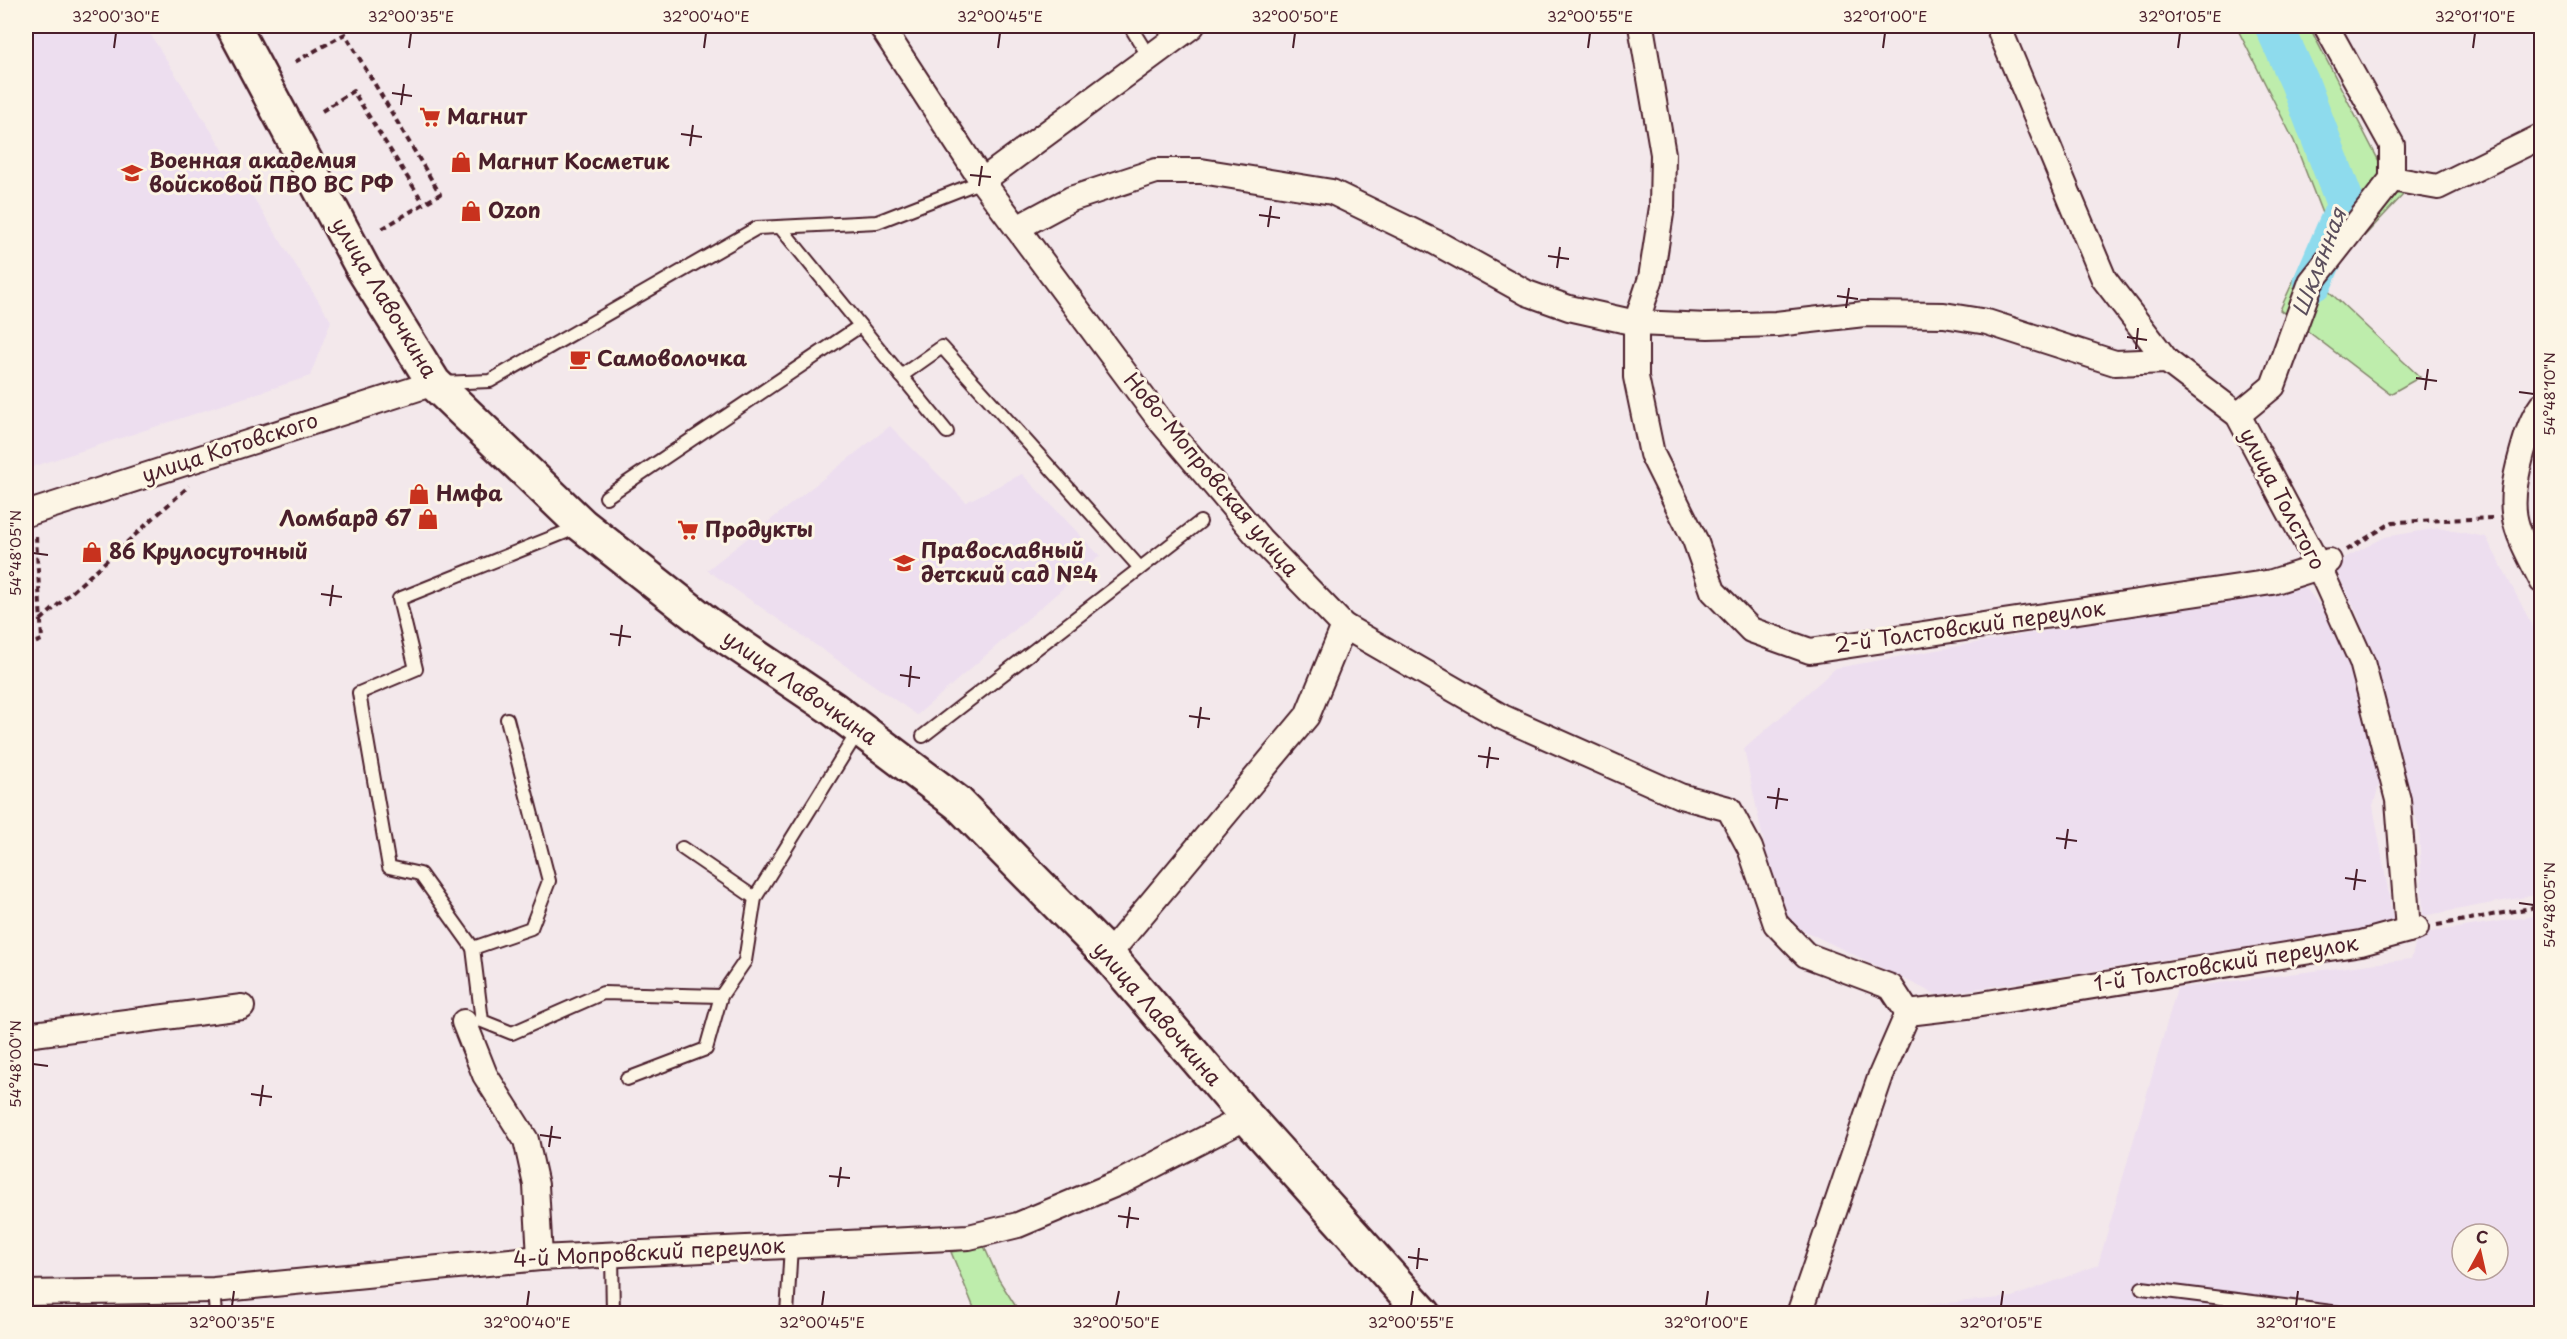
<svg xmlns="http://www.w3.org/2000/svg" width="2567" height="1339" font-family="'Playpen Sans',sans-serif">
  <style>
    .built { fill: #eddeef; fill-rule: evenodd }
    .green { fill: #beedac; stroke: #84866c; stroke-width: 1.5 }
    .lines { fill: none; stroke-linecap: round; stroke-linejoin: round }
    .river { stroke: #8edbed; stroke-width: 39 }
    .lane-casing { stroke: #4a1f2b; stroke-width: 16 }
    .street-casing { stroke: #4a1f2b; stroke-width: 28 }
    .secondary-casing { stroke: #4a1f2b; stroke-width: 38 }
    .path { stroke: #4a1f2b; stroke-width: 4; stroke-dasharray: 6 4.5; stroke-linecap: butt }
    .lane { stroke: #fcf5e5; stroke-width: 12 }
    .street { stroke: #fcf5e5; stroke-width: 24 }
    .secondary { stroke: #fcf5e5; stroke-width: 33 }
    .ticks { fill: none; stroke: #4a1f2b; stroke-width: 2 }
    .labels { text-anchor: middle; stroke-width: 6; stroke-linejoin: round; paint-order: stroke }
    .poi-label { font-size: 21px; font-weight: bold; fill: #4a1f2b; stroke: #fcf5e5; text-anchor: start }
    .street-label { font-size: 21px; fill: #4a1f2b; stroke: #fcf5e5 }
    .water-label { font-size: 22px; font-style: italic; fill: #5b4e5c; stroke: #fcf5e5 }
    .neatline { fill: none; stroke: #4a1f2b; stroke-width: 2 }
    .ticks-label { font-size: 15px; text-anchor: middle; fill: #4a1f2b }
  </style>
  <rect width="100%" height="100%" fill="#f3e8eb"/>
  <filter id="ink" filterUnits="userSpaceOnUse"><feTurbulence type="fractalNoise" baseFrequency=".0167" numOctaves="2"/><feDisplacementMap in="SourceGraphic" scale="12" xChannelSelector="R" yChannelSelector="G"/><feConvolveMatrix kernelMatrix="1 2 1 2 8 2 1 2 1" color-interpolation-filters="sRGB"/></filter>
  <g filter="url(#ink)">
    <!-- built -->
    <g class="built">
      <polygon points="26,26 145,26 331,321 310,376 26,469"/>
      <polygon points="890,426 966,502 1022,474 1100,556 917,715 707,570"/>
      <polygon points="2438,528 2486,537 2541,642 2541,894 2423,916 2419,829 2358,615 2333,564 2385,537"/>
      <polygon points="2303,584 2335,625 2357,668 2383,772 2373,806 2394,924 1937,995 1780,919 1744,749 1836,668"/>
      <path d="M2541,915V1313L1825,1314L2012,1297L2098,1265L2177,988L2411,959L2418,934ZM2462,1234H2498V1270H2462Z"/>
    </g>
    <!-- green -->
    <g class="green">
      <polygon points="2236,26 2309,26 2381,165 2403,195 2320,283 2420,377 2390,394 2280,310 2323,216 2294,141"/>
      <polygon points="984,1246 999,1280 1020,1313 976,1313 951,1252"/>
    </g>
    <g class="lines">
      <!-- river -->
      <polyline class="river" points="2274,26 2300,83 2346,205 2313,282"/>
      <defs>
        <g id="lane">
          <polyline points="1130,26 1149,57"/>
          <polyline points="780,227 947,432"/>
          <polyline points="901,376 942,347 1140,568"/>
          <polyline points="441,383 490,381 757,228 877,222 982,181"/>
          <polyline points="606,497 860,326"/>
          <polyline points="507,719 549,881 531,928 473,948 482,1021 512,1033 603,993 721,996 745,961 755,898"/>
          <polyline points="923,736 1200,522"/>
          <polyline points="682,848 755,898 859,730"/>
          <polyline points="473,948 420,874 389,867 359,693 416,669 399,599 581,526"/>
          <polyline points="627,1079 706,1049 721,996"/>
          <polyline points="612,1254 613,1314"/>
          <polyline points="2142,1288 2348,1314"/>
          <polyline points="214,1290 216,1314"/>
          <polyline points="787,1314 791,1245"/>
        </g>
        <g id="street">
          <polyline points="881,26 982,181 1159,419 1260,539 1344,626 1502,717 1680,796 1729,809 1750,848 1776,924 1806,955 1891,987 1908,1013"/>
          <polyline points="1641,26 1663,154 1662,207 1651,278 1636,323 1636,377 1652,454 1695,540 1713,591 1751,630 1810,651 2272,582 2319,567 2329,561"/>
          <polyline points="1998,26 2104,279 2167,361 2238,415 2319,567 2362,662 2398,800 2408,930"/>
          <polyline points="2392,179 2438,187 2542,136"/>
          <polyline points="982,181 1192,26"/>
          <polyline points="1017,228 1071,199 1156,171 1201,171 1332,192 1435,242 1527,293 1569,308 1636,323 1708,326 1776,324 1864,314 1944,315 1987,322 2115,363 2167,361"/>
          <path d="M2542,405C2531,420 2527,435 2522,453C2505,514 2514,526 2542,581"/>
          <polyline points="2238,415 2273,386 2311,282 2392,179 2392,145 2326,26"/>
          <polyline points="26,514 434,383"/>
          <polyline points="1108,955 1307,716 1344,626"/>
          <polyline points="1908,1013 1975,1005 2361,943 2416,928"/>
          <polyline points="464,1022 485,1075 526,1140 536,1185 540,1258"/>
          <polyline points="26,1035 242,1007"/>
          <polyline points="26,1293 214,1290 540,1258 969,1237 1018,1225 1123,1181 1247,1117"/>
          <polyline points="1799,1314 1881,1075 1908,1013"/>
        </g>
        <polyline id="secondary" points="233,26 363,269 434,383 582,525 709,625 832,708 958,803 1108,955 1247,1117 1424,1314"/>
      </defs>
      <!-- lane casing -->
      <use href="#lane" class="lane-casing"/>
      <!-- street casing -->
      <use href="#street" class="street-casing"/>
      <!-- secondary casing -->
      <use href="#secondary" class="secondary-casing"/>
      <!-- path -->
      <g class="path">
        <polyline points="295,62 345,34 440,194 380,230"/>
        <polyline points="322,111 353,91 423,202"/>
        <polyline points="2347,550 2393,522 2494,518"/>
        <polyline points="41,620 189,486"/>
        <polyline points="26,646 42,640 36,536"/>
        <polyline points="2437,925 2542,906"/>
      </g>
      <!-- lane -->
      <use href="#lane" class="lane"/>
      <!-- street -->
      <use href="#street" class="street"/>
      <!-- secondary -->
      <use href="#secondary" class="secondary"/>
    </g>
  </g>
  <!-- ticks -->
  <path class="ticks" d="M114,48L116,33M409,48L411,33M704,48L706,33M998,48L1000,33M1293,48L1295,33M1588,48L1590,33M1883,48L1885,33M2178,48L2180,33M2473,48L2475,33M392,93L412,96M401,105L404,84M681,134L702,137M690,146L693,125M970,175L991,177M979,186L982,166M1259,215L1280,218M1268,227L1271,206M1548,256L1569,259M1557,268L1560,247M1837,296L1858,299M1846,308L1849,288M2127,337L2147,340M2136,349L2138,328M2416,378L2437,381M2425,390L2428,369M2519,392L2534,394M33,553L48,555M321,594L342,597M330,606L333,585M610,634L631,637M619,646L622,625M900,675L920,678M909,687L911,666M1189,716L1210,719M1198,728L1201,707M1478,756L1499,759M1487,768L1490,747M1767,797L1788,800M1776,809L1779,788M2056,838L2077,841M2065,849L2068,829M2345,878L2366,881M2354,890L2357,869M2519,903L2534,905M33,1064L48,1066M251,1094L272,1097M260,1106L263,1085M540,1135L561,1138M549,1147L552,1126M829,1176L850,1178M838,1187L841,1167M1118,1216L1139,1219M1127,1228L1130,1207M1408,1257L1428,1260M1417,1269L1419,1248M232,1306L234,1291M527,1306L529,1291M822,1306L824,1291M1116,1306L1119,1291M1411,1306L1413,1291M1706,1306L1708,1291M2001,1306L2003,1291M2296,1306L2298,1291"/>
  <!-- icons -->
  <defs>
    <symbol id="supermarket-bare" viewBox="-9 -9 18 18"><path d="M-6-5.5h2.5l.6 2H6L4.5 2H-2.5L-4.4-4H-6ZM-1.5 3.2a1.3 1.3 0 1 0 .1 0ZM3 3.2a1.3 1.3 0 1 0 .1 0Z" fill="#c8321e" stroke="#fcf5e5" stroke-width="2.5" paint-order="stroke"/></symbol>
    <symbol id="shop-bare" viewBox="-9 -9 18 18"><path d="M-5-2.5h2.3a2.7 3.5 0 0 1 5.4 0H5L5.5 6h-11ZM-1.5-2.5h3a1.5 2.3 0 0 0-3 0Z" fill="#c8321e" stroke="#fcf5e5" stroke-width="2.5" paint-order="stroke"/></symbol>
    <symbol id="university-bare" viewBox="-9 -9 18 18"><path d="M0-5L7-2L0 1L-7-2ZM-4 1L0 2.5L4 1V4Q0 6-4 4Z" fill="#c8321e" stroke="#fcf5e5" stroke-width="2.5" paint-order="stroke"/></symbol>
    <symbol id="cafe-bare" viewBox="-9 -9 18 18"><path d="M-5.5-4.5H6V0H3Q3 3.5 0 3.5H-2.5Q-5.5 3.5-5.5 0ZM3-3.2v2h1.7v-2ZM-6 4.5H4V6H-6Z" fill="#c8321e" stroke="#fcf5e5" stroke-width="2.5" paint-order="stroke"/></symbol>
    <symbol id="school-bare" viewBox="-9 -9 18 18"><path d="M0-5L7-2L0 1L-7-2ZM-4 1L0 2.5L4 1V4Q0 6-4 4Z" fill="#c8321e" stroke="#fcf5e5" stroke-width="2.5" paint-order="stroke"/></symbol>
  </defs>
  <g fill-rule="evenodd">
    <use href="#supermarket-bare" x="415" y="102" width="30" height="30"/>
    <use href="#shop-bare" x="446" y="147" width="30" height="30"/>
    <use href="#university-bare" x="117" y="158" width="30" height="30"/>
    <use href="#shop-bare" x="456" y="196" width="30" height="30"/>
    <use href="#cafe-bare" x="565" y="344" width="30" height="30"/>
    <use href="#shop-bare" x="404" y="479" width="30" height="30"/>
    <use href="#shop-bare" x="413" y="504" width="30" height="30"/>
    <use href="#supermarket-bare" x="673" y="515" width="30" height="30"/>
    <use href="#shop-bare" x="77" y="537" width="30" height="30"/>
    <use href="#school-bare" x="889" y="548" width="30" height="30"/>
  </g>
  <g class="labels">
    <!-- poi labels -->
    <g class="poi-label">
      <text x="447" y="124">Магнит</text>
      <text x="149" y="168">Военная академия<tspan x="149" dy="24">войсковой ПВО ВС РФ</tspan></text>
      <text x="478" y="169">Магнит Косметик</text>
      <text x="488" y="218">Ozon</text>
      <text x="597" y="366">Самоволочка</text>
      <text x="436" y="501">Нмфа</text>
      <text x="411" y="526" text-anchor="end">Ломбард 67</text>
      <text x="705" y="537">Продукты</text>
      <text x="921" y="558">Православный<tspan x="921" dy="24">детский сад №4</tspan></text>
      <text x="109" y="559">86 Крулосуточный</text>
    </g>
    <!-- street labels -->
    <g class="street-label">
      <text transform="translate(384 298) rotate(59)" y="7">улица Лавочкина</text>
      <text transform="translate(230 448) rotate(-18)" y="7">улица Котовского</text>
      <text transform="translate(1211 475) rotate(50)" y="7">Ново-Мопровская улица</text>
      <text transform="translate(2282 499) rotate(62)" y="7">улица Толстого</text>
      <text transform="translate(1970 627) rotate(-8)" y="7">2-й Толстовский переулок</text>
      <text transform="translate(800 688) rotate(35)" y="7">улица Лавочкина</text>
      <text transform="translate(2226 964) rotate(-9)" y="7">1-й Толстовский переулок</text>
      <text transform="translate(1157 1014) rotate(49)" y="7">улица Лавочкина</text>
      <text transform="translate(649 1253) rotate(-3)" y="7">4-й Мопровский переулок</text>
    </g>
    <!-- water labels -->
    <g class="water-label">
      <text transform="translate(2319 262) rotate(-69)" y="8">Шклянная</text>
    </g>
  </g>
  <!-- margin -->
  <rect width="2567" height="1339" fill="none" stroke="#fcf5e5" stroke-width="66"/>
  <!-- north arrow -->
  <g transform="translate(2480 1252) rotate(8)"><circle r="28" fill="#fcf5e5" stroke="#b59f9b" stroke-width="1.5"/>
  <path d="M0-4.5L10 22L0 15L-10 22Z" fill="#c8321e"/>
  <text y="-9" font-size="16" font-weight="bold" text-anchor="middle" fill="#4a1f2b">С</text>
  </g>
  <rect x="33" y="33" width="2501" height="1273" class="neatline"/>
  <g class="ticks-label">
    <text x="116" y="22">32°00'30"E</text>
    <text x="411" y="22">32°00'35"E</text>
    <text x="706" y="22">32°00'40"E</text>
    <text x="1000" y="22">32°00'45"E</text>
    <text x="1295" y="22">32°00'50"E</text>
    <text x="1590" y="22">32°00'55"E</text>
    <text x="1885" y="22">32°01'00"E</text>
    <text x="2180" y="22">32°01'05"E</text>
    <text x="2475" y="22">32°01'10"E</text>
    <text transform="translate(2550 394) rotate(-90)" y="5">54°48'10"N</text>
    <text transform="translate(16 553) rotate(-90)" y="5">54°48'05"N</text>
    <text transform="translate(2550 905) rotate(-90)" y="5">54°48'05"N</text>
    <text transform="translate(16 1064) rotate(-90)" y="5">54°48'00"N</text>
    <text x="232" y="1328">32°00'35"E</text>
    <text x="527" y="1328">32°00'40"E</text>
    <text x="822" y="1328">32°00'45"E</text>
    <text x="1116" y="1328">32°00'50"E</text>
    <text x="1411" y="1328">32°00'55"E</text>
    <text x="1706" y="1328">32°01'00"E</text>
    <text x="2001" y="1328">32°01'05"E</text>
    <text x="2296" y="1328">32°01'10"E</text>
  </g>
</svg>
